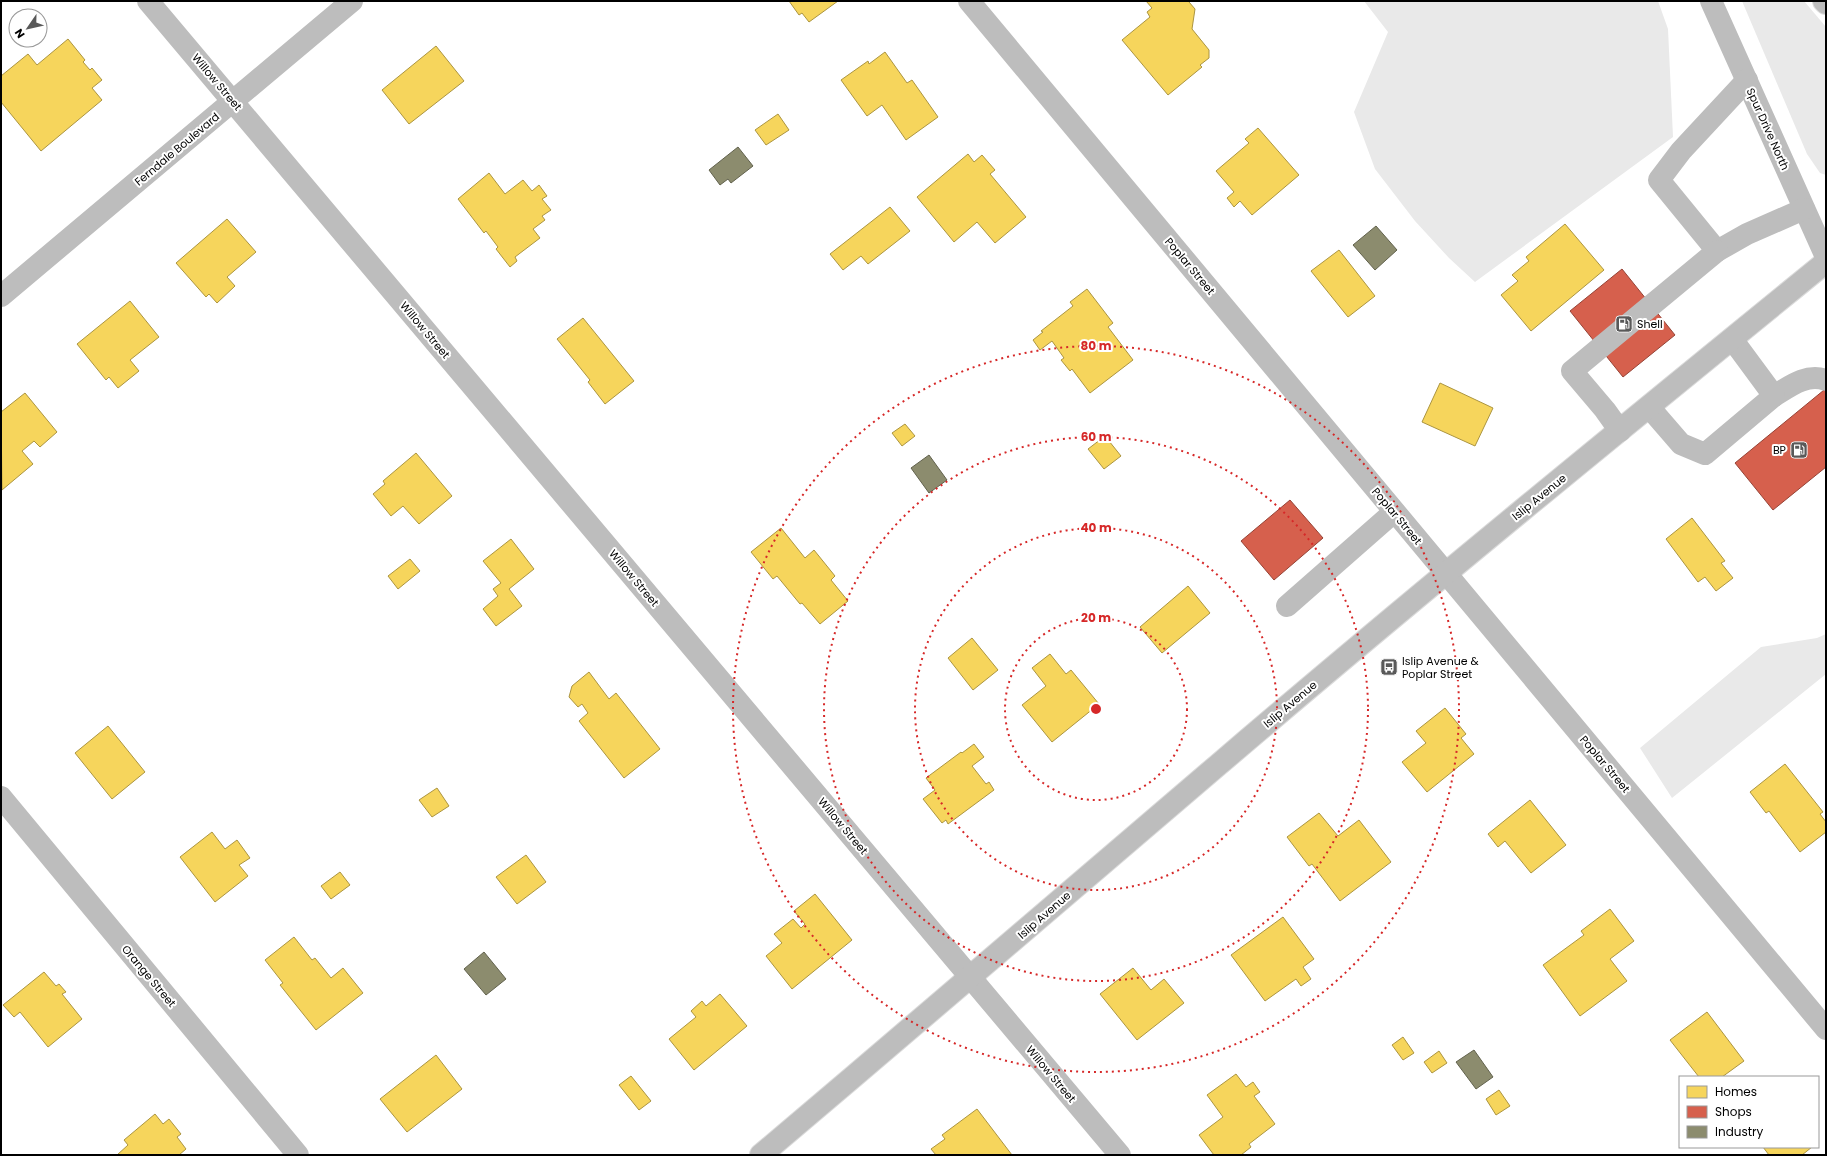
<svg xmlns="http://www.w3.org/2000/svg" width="1827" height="1156" font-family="Poppins,sans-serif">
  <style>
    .green { fill: #e9e9e9 }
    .homes { fill: #f6d55c; stroke: #ac9540 }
    .shops { fill: #d6604d; stroke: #964336 }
    .industry { fill: #8c8c6e; stroke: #62624d }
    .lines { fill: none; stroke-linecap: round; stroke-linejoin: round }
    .major-casing { stroke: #dbdbdb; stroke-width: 24 }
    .highway-casing { stroke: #dbdbdb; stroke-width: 24 }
    .minor { stroke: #bdbdbd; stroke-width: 22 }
    .major { stroke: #bdbdbd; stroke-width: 22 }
    .highway { stroke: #bdbdbd; stroke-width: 22 }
    .ring { fill: none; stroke: #d62828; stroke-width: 2; stroke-dasharray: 2 4 }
    .labels { text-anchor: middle; stroke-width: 4; stroke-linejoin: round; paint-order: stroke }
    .street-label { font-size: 11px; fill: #000; stroke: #fff }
    .poi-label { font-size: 11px; fill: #000; stroke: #fff; text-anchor: start }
    .centre { fill: #d62828; stroke: #fff; stroke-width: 2 }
    .ring-label { font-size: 12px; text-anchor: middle; font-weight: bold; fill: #d62828; stroke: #fff; stroke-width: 4; stroke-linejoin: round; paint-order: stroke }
  </style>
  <rect width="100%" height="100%" fill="#fff"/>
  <!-- green -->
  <g class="green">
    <polygon points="1364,1 1658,1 1668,29 1673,137 1475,282 1449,258 1415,221 1375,169 1354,112 1388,32"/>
    <polygon points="1742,1 1804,1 1826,27 1826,175 1820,173 1807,154"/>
    <polygon points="1826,634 1826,674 1672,798 1640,748 1761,647 1817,638"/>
  </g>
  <!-- homes -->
  <g class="homes">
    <polygon points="789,1 838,1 809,22 802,13 799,15"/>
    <polygon points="1146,1 1190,1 1189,2 1195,9 1192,29 1209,50 1209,58 1200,65 1202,67 1168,95 1122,40 1150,17 1147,12 1152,8"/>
    <polygon points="68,39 85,60 83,62 90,70 92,68 102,80 92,88 102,100 41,151 1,102 1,76 28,54 37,65"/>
    <polygon points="436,46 464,81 409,124 382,90"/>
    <polygon points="885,52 907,83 912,80 938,117 906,140 882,105 867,116 841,80 868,61 869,64"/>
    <polygon points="778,114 789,130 766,145 755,130"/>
    <polygon points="1258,128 1299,175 1252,215 1240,201 1234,207 1227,198 1234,192 1216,171 1249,143 1245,139"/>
    <polygon points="968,154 974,162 982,155 995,170 990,174 1026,217 995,243 977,222 954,242 917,197"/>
    <polygon points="489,173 505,194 523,180 532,191 539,185 547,196 542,199 551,210 542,216 545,220 533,229 540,238 515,257 517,261 510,267 496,249 498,247 486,231 484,233 458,199"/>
    <polygon points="890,207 910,231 868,264 861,256 843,270 830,254"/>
    <polygon points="227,219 256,252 227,277 235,286 217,303 209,294 206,297 176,263"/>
    <polygon points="1565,224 1604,270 1531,331 1501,295 1518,281 1512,275 1529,261 1526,257"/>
    <polygon points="1339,250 1375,296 1348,317 1311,271"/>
    <polygon points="1087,289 1113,323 1108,327 1133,360 1090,393 1072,369 1070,371 1061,360 1064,358 1052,341 1040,350 1033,340 1043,332 1041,331 1073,306 1070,302"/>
    <polygon points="130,301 159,337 130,360 139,371 118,388 109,377 106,380 77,344"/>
    <polygon points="583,318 634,381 605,404 588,382 590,380 557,339"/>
    <polygon points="1440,383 1493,408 1475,446 1422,422"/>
    <polygon points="25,393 57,432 40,447 34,441 22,451 33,464 2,490 1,412"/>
    <polygon points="905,424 915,436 902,446 892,433"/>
    <polygon points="1105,436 1121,456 1104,469 1088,449"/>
    <polygon points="416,453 452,496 419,524 403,506 391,516 373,494 385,484 383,481"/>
    <polygon points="1692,518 1725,561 1721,563 1733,578 1716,591 1705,577 1698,582 1666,539"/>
    <polygon points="781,528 805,558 814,550 835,576 831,580 848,601 820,624 802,603 800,604 777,576 773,579 751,552"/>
    <polygon points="511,539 534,569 509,589 522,606 496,626 483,609 498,596 493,589 501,583 483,561"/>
    <polygon points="410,559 420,571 398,589 388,576"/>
    <polygon points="1188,586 1210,613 1162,653 1140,627"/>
    <polygon points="972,638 998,670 973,690 948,658"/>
    <polygon points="1050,654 1066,674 1071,670 1099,704 1052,742 1022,705 1046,686 1032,668"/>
    <polygon points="589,672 609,699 616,693 660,749 624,778 579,721 588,713 582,704 578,707 569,697 572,686"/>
    <polygon points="1445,708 1466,734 1461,738 1474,754 1427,792 1402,762 1426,743 1416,731"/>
    <polygon points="108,726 145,772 112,799 75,753"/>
    <polygon points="974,744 984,757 972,766 986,784 989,782 994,790 948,824 946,820 942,823 923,799 935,790 926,778 961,752 962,753"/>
    <polygon points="1785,764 1823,812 1820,814 1826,822 1826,832 1800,852 1769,811 1766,813 1750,792"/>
    <polygon points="437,788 449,806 432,817 419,800"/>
    <polygon points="1530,800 1566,845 1531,873 1505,841 1498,847 1488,834"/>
    <polygon points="1319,813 1338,836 1359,820 1391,862 1340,901 1312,864 1309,866 1287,837"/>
    <polygon points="212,832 225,849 237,840 250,858 239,865 248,876 215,902 180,857"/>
    <polygon points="526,855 546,882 517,904 496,877"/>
    <polygon points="340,872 350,885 331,899 321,886"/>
    <polygon points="815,894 852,940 792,989 766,956 782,943 774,934 793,919 801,928 805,924 794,911"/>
    <polygon points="1610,909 1634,941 1610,959 1627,981 1580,1016 1543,965 1584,935 1581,931"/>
    <polygon points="1283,917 1314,959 1303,967 1311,979 1301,986 1296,979 1265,1001 1231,955"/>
    <polygon points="294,937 312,960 315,958 331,978 343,968 363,993 316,1030 280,985 283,983 265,960"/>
    <polygon points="1133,968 1151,990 1164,979 1184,1003 1137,1040 1100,994"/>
    <polygon points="44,972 56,986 59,984 66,992 62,994 82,1019 48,1047 20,1012 14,1017 3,1005"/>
    <polygon points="720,994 747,1026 694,1070 669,1039 696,1017 691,1011 702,1001 706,1006"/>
    <polygon points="1707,1012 1744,1061 1722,1077 1699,1077 1670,1040"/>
    <polygon points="1403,1037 1414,1053 1403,1060 1392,1045"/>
    <polygon points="1439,1051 1447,1063 1432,1073 1424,1062"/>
    <polygon points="436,1055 462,1089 407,1132 380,1099"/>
    <polygon points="1236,1074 1246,1087 1253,1082 1260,1092 1254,1096 1275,1124 1249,1144 1251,1147 1241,1155 1214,1155 1199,1135 1223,1117 1207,1095"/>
    <polygon points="631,1076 651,1101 639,1110 619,1085"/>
    <polygon points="1499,1090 1510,1106 1496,1115 1486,1099"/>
    <polygon points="977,1109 1012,1155 936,1155 931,1149 945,1139 942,1135"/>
    <polygon points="155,1114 163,1124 169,1119 181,1134 177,1137 186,1149 179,1155 117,1155 128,1145 124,1140"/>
    <polygon points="1763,1147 1812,1147 1802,1155 1769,1155"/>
  </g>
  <!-- shops -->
  <g class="shops">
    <polygon points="1622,269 1675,335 1623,377 1570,311"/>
    <polygon points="1824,390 1826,392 1826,467 1773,510 1735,463"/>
    <polygon points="1290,500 1323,538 1274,580 1241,541"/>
  </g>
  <!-- industry -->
  <g class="industry">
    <polygon points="738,147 753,166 731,183 728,179 720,185 709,170"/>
    <polygon points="1376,226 1397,250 1375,270 1353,245"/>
    <polygon points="929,455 947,480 929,493 911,468"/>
    <polygon points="484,952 506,979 486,995 464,969"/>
    <polygon points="1474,1050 1493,1077 1476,1089 1456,1062"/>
  </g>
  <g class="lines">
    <defs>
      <path id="major" d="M761,1155C914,1026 1065,895 1218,765C1418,594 1622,428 1826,262"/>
      <polyline id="highway" points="1824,1 1826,3"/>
    </defs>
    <!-- major casing -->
    <use href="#major" class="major-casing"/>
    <!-- highway casing -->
    <use href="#highway" class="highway-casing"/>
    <!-- minor -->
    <g class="minor">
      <polyline points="148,1 1120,1155"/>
      <polyline points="969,1 1826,1029"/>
      <polyline points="1711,1 1826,257"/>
      <polyline points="1747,80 1681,151 1659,180 1717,251 1747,234 1804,209"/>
      <polyline points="1,296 352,1"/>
      <path d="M1774,396C1790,386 1807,373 1826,380"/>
      <polyline points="1649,407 1681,444 1705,454 1774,396 1732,339"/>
      <polyline points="1620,431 1605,410 1572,371 1717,251"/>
      <polyline points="1287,606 1394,512"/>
      <polyline points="1,797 298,1155"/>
    </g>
    <!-- major -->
    <use href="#major" class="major"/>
    <!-- highway -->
    <use href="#highway" class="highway"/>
  </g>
  <!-- distance rings -->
  <g class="ring">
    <circle cx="1096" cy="709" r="91"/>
    <circle cx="1096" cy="709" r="181"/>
    <circle cx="1096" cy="709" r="272"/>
    <circle cx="1096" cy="709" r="363"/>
  </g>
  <!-- icons -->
  <defs>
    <symbol id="fuel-square" viewBox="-11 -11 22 22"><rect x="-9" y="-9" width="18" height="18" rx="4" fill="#595959" stroke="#fff"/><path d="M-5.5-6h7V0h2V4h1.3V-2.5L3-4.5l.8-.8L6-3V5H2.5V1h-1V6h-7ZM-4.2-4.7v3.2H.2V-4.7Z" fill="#fff"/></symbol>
    <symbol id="bus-square" viewBox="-11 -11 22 22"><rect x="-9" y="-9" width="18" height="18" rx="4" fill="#595959" stroke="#fff"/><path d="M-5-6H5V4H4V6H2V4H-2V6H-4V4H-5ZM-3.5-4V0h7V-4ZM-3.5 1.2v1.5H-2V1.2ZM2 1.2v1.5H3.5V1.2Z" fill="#fff"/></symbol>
  </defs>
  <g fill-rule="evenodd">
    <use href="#fuel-square" x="1614" y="314" width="20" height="20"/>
    <use href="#fuel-square" x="1789" y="440" width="20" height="20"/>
    <use href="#bus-square" x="1379" y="657" width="20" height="20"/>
  </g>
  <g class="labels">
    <!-- street labels -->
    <g class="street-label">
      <text transform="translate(217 82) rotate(50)" y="4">Willow Street</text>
      <text transform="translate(1768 129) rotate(66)" y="4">Spur Drive North</text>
      <text transform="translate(177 149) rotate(-40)" y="4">Ferndale Boulevard</text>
      <text transform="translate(1190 266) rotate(50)" y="4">Poplar Street</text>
      <text transform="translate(425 330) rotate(50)" y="4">Willow Street</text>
      <text transform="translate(1539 497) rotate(-39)" y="4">Islip Avenue</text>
      <text transform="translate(1397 516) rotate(50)" y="4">Poplar Street</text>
      <text transform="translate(634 578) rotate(50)" y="4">Willow Street</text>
      <text transform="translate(1290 704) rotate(-40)" y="4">Islip Avenue</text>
      <text transform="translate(1605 764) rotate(50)" y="4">Poplar Street</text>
      <text transform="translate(843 826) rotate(50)" y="4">Willow Street</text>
      <text transform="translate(1044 915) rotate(-41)" y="4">Islip Avenue</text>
      <text transform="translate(149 976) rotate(50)" y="4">Orange Street</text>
      <text transform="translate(1051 1074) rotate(50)" y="4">Willow Street</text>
    </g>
    <!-- poi labels -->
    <g class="poi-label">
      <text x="1637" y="328">Shell</text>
      <text x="1786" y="454" text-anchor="end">BP</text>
      <text x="1402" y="665">Islip Avenue &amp;<tspan x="1402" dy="13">Poplar Street</tspan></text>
    </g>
  </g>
  <circle cx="1096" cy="709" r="6" class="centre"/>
  <g class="ring-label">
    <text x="1096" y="350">80 m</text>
    <text x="1096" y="441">60 m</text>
    <text x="1096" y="532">40 m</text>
    <text x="1096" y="622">20 m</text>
  </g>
  <!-- border -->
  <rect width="1827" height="1156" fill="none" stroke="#000000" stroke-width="4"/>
  <!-- legend -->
  <rect x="1679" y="1076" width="140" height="72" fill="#ffffff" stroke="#999999"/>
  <rect x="1687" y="1086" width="20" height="12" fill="#f6d55c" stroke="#999999"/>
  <text x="1715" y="1096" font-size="12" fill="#000000">Homes</text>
  <rect x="1687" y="1106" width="20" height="12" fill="#d6604d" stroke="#999999"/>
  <text x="1715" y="1116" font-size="12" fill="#000000">Shops</text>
  <rect x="1687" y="1126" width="20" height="12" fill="#8c8c6e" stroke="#999999"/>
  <text x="1715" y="1136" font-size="12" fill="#000000">Industry</text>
  <!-- north arrow -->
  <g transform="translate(28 28) rotate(236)"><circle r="19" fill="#ffffff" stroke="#999999"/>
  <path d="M0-3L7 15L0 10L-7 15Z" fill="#595959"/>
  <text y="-6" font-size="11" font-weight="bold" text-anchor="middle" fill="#000000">N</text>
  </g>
</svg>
